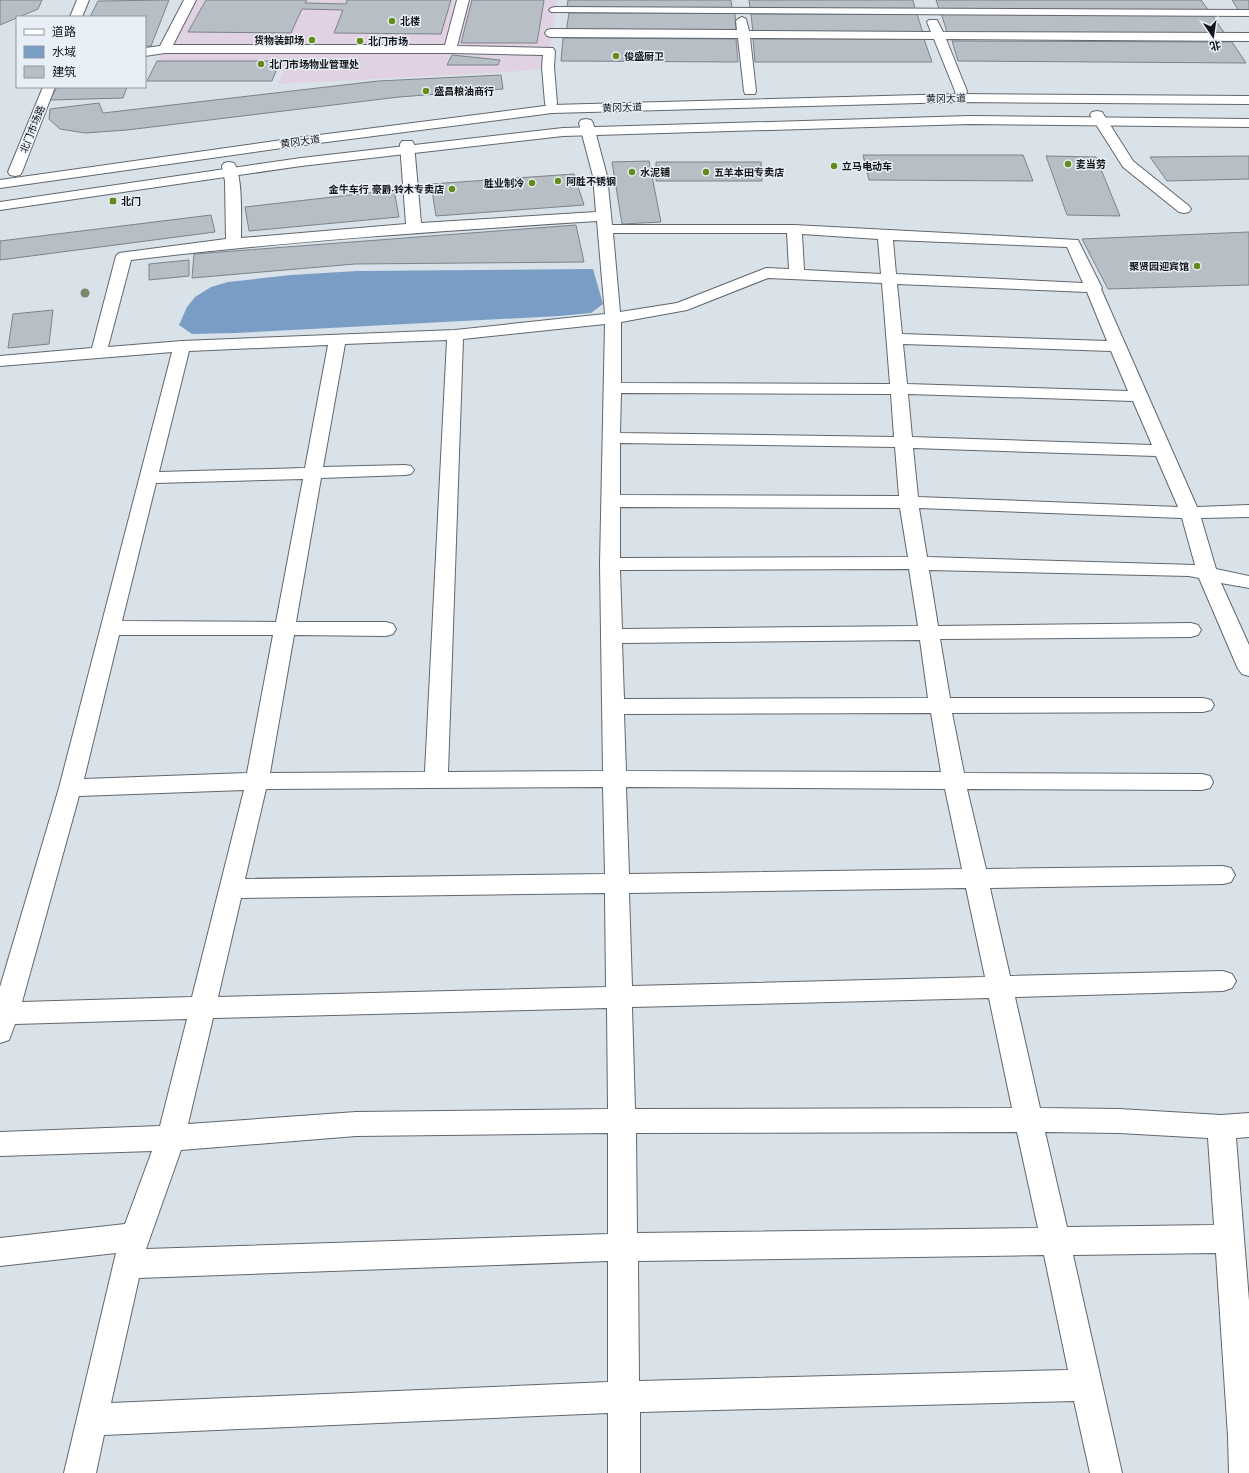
<svg xmlns="http://www.w3.org/2000/svg" width="1249" height="1473" font-family="Mulish,'Noto Sans SC',sans-serif">
  <style>
    .commercial { fill: #e0d1e3 }
    .water { fill: #7a9dc6 }
    .building { fill: #b7bec5; stroke: #7c8389 }
    .lines { fill: none; stroke-linecap: round; stroke-linejoin: round }
    .minor-casing { stroke: #61676d; stroke-width: 2 }
    .major-casing { stroke: #61676d; stroke-width: 2 }
    .minor { fill: #fff; fill-rule: evenodd }
    .major { fill: #fff; fill-rule: evenodd }
    .tree { fill: #7b8769 }
    .poi-dot { fill: #638c1a; stroke: #e8eff6; stroke-width: 1.5 }
    .labels { text-anchor: middle; stroke-width: 3; stroke-linejoin: round; paint-order: stroke }
    .far-poi-label { font-size: 10px; font-weight: bold; fill: #121517; stroke: #e8eff6; text-anchor: start }
    .far-street-label { font-size: 10px; fill: #121517; stroke: #e8eff6 }
  </style>
  <rect width="100%" height="100%" fill="#dae2e9"/>
  <!-- commercial -->
  <polygon class="commercial" points="190,0 557,0 548,67 523,71 278,84 284,68 154,69"/>
  <!-- water -->
  <polygon class="water" points="593,269 603,304 591,313 559,316 236,333 192,334 179,325 187,307 195,297 211,287 228,282 291,275 357,271"/>
  <!-- building -->
  <g class="building">
    <polygon points="0,0 42,0 38,9 0,25"/>
    <polygon points="169,0 151,46 145,46 145,17 90,17 98,1"/>
    <polygon points="206,0 307,0 305,3 346,4 347,0 451,0 441,34 334,33 343,10 302,9 291,33 188,32"/>
    <polygon points="472,0 544,0 537,43 461,43"/>
    <polygon points="568,0 731,0 732,8 567,7"/>
    <polygon points="749,0 913,0 915,9 750,8"/>
    <polygon points="936,0 1201,0 1209,11 939,9"/>
    <polygon points="1232,0 1249,0 1249,11 1239,11"/>
    <polygon points="569,13 735,13 736,32 566,32"/>
    <polygon points="941,13 1212,15 1225,34 947,32"/>
    <polygon points="751,14 917,14 923,33 753,33"/>
    <polygon points="563,38 736,39 738,62 561,61"/>
    <polygon points="753,39 924,39 932,62 755,62"/>
    <polygon points="952,41 1232,42 1246,63 958,61"/>
    <polygon points="452,55 500,60 498,65 447,65"/>
    <polygon points="157,61 280,61 272,81 147,81"/>
    <polygon points="501,75 503,89 399,97 127,130 85,133 60,129 49,119 50,109 99,103 103,113 378,81"/>
    <polygon points="57,87 127,87 123,98 50,100"/>
    <polygon points="863,155 1023,155 1033,181 869,180"/>
    <polygon points="1046,156 1096,157 1120,216 1067,215"/>
    <polygon points="1249,156 1249,179 1167,181 1150,157"/>
    <polygon points="649,161 661,222 622,224 612,162"/>
    <polygon points="656,162 761,162 762,181 656,181"/>
    <polygon points="574,174 584,205 436,216 431,184"/>
    <polygon points="394,190 399,217 249,231 245,207"/>
    <polygon points="211,215 215,232 0,260 0,241"/>
    <polygon points="576,225 584,262 355,264 192,278 194,254"/>
    <polygon points="1249,232 1249,285 1108,289 1082,239"/>
    <polygon points="189,260 189,276 149,280 149,264"/>
    <polygon points="53,310 49,344 8,348 13,314"/>
  </g>
  <g class="lines">
    <defs>
      <g id="minor">
        <polygon points="77,0 89,0 82,17 70,17"/>
        <polygon points="184,0 196,0 173,45 445,45 457,0 469,0 457,46 553,48 555,51 554,67 557,103 556,106 546,106 545,103 542,67 543,55 450,53 165,53 145,56 145,48 160,46"/>
        <polygon points="555,7 1249,10 1249,16 551,12 549,10 551,8"/>
        <polygon points="742,17 746,19 749,31 931,32 927,22 929,20 937,20 943,32 1249,33 1249,41 946,39 967,91 966,94 956,94 955,91 934,39 750,38 756,91 755,94 745,94 744,91 738,38 551,37 547,36 545,33 547,30 551,29 737,30 736,21 738,19"/>
        <polygon points="43,87 55,87 22,172 20,175 15,176 10,175 8,172"/>
        <polygon points="1097,111 1102,112 1133,161 1189,206 1191,209 1189,212 1184,213 1179,212 1123,167 1090,115 1092,112"/>
        <path d="M586,119L591,120L593,123L607,176L612,225H794L1078,240L1102,288L1101,289L1197,507L1249,505V517L1201,518L1216,569L1249,576V588L1221,583L1249,645V676L1242,674L1238,669L1199,578L1189,576L929,570L938,626L1191,623L1198,625L1201,630L1198,635L1191,637L940,639L950,698H1203L1211,700L1214,705L1211,710L1203,712L952,713L964,773L1202,774L1210,776L1213,782L1210,788L1202,790L967,789L986,869L1223,866L1231,868L1235,875L1231,882L1223,884L990,888L1010,976L1223,971L1232,974L1236,981L1232,988L1223,991L1015,997L1040,1108L1119,1109L1221,1115L1249,1113V1137L1236,1138L1249,1301V1473H1229L1228,1436L1216,1253L1073,1255L1122,1473H1090L1074,1401L640,1412V1473H608V1413L104,1435L96,1473H64L116,1253L0,1266V1238L125,1224L152,1151L0,1156V1132L160,1126L187,1019L15,1024L9,1040L0,1043V987L59,788L172,352L0,366V356L92,348L116,256L119,253L226,239L225,181L222,166L224,163L229,162L234,163C243,176 241,221 241,238L406,224L400,144L402,141H412L414,144L421,223L596,212L593,176L579,123L581,120ZM597,221L605,314L455,330L182,341L108,347L131,260C286,241 441,231 597,221ZM613,233H787L789,269L766,268L761,270L677,303L620,312ZM802,234L878,239L881,274L804,270ZM893,240L1067,247L1083,283L896,274ZM768,278L882,283L890,384L621,383V322L687,310ZM897,284L1087,292L1107,341L902,334ZM605,324L600,564L603,771L448,772L463,339ZM447,340L425,772L270,773L294,635L386,636L393,634L396,629L393,624L386,622H296L321,478L405,475L411,474L414,470L411,466L405,465L323,467L345,344ZM903,344L1111,351L1128,391L907,384ZM328,345L305,468L159,472L189,351ZM621,393L891,394L894,437L620,433ZM908,394L1133,401L1152,445L912,437ZM620,443L895,447L899,496L620,495ZM913,448L1156,456L1178,507L918,497ZM303,479L276,622L122,621L156,483ZM620,507L900,508L908,557L620,558ZM919,508L1182,518L1195,565L927,557ZM909,569L918,626L622,629L620,570ZM119,635H273L247,773L84,779ZM920,640L928,698L624,699L622,643ZM931,713L941,772L626,771L624,714ZM603,787L605,874L245,879L266,789ZM626,787L945,789L962,869L629,874ZM244,790L192,997L22,1002L79,796ZM966,888L985,977L632,986L629,893ZM605,893L606,987L218,997L241,898ZM989,998L1012,1108L635,1109L632,1007ZM607,1008L608,1109L356,1112L188,1124L213,1018ZM1017,1132L1038,1228L637,1233L636,1133ZM1045,1132L1119,1133L1208,1138L1214,1225L1067,1227ZM608,1133V1234L146,1249L181,1150L356,1136ZM1044,1255L1068,1370L639,1381L638,1261ZM608,1261V1382L111,1403L139,1278Z"/>
      </g>
      <g id="major">
        <polygon points="957,94 1249,96 1249,104 957,102 552,113 296,146 0,188 0,180 296,138 552,105"/>
        <polygon points="970,116 1249,119 1249,127 970,124 563,136 301,166 0,210 0,202 301,158 563,128"/>
      </g>
    </defs>
    <!-- minor casing -->
    <use href="#minor" class="minor-casing"/>
    <!-- major casing -->
    <use href="#major" class="major-casing"/>
    <!-- minor -->
    <use href="#minor" class="minor"/>
    <!-- major -->
    <use href="#major" class="major"/>
  </g>
  <!-- trees -->
  <circle class="tree" cx="85" cy="293" r="4.5"/>
  <!-- markers -->
  <g class="poi-dot">
    <circle cx="392" cy="21" r="4"/>
    <circle cx="312" cy="40" r="4"/>
    <circle cx="360" cy="41" r="4"/>
    <circle cx="616" cy="56" r="4"/>
    <circle cx="261" cy="64" r="4"/>
    <circle cx="426" cy="91" r="4"/>
    <circle cx="1068" cy="164" r="4"/>
    <circle cx="834" cy="166" r="4"/>
    <circle cx="632" cy="172" r="4"/>
    <circle cx="706" cy="172" r="4"/>
    <circle cx="558" cy="181" r="4"/>
    <circle cx="532" cy="183" r="4"/>
    <circle cx="452" cy="189" r="4"/>
    <rect x="109" y="197" width="8" height="8" rx="2"/>
    <circle cx="1197" cy="266" r="4"/>
  </g>
  <g class="labels">
    <!-- far-poi labels -->
    <g class="far-poi-label">
      <text x="400" y="25">北楼</text>
      <text x="304" y="44" text-anchor="end">货物装卸场</text>
      <text x="368" y="45">北门市场</text>
      <text x="624" y="60">俊盛厨卫</text>
      <text x="269" y="68">北门市场物业管理处</text>
      <text x="434" y="95">盛昌粮油商行</text>
      <text x="1076" y="168">麦当劳</text>
      <text x="842" y="170">立马电动车</text>
      <text x="640" y="176">水泥铺</text>
      <text x="714" y="176">五羊本田专卖店</text>
      <text x="566" y="185">阿胜不锈钢</text>
      <text x="524" y="187" text-anchor="end">胜业制冷</text>
      <text x="444" y="193" text-anchor="end">金牛车行 豪爵·铃木专卖店</text>
      <text x="121" y="205">北门</text>
      <text x="1189" y="270" text-anchor="end">聚贤园迎宾馆</text>
    </g>
    <!-- far-street labels -->
    <g class="far-street-label">
      <text transform="translate(946 98) rotate(-1)" y="4">黄冈大道</text>
      <text transform="translate(622 107) rotate(-2)" y="4">黄冈大道</text>
      <text transform="translate(32 129) rotate(-68)" y="4">北门市场路</text>
      <text transform="translate(300 141) rotate(-8)" y="4">黄冈大道</text>
    </g>
  </g>
  <!-- legend -->
  <rect x="16" y="16" width="130" height="72" fill="#e8eff6" stroke="#92989d"/>
  <rect x="24" y="29" width="20" height="6" fill="#ffffff" stroke="#92989d"/>
  <text x="52" y="36" font-size="12" fill="#121517">道路</text>
  <rect x="24" y="46" width="20" height="12" fill="#7a9dc6" stroke="#92989d"/>
  <text x="52" y="56" font-size="12" fill="#121517">水域</text>
  <rect x="24" y="66" width="20" height="12" fill="#b7bec5" stroke="#92989d"/>
  <text x="52" y="76" font-size="12" fill="#121517">建筑</text>
  <!-- north arrow -->
  <g transform="translate(1213 36) rotate(167)" stroke="#e8eff6" stroke-width="3" paint-order="stroke">
  <path d="M0-3L7 15L0 10L-7 15Z" fill="#121517"/>
  <text y="-6" font-size="11" font-weight="bold" text-anchor="middle" fill="#121517">北</text>
  </g>
</svg>
